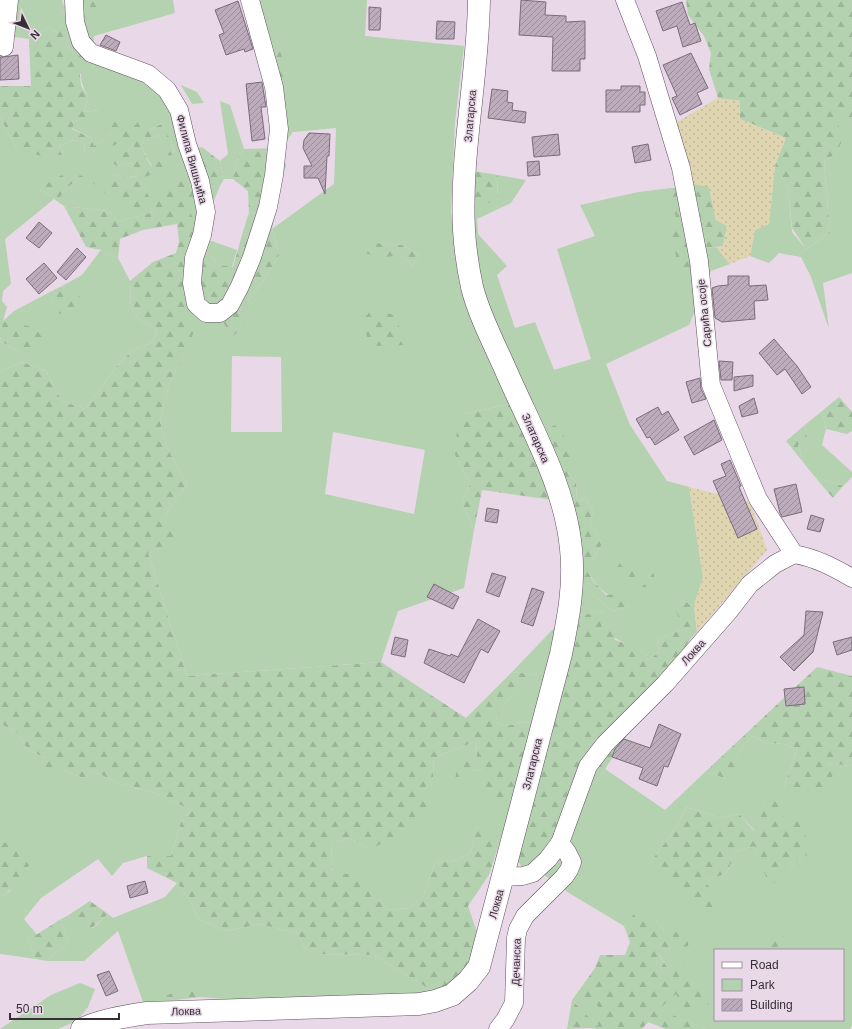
<svg xmlns="http://www.w3.org/2000/svg" width="852" height="1029" font-family="Arial,sans-serif">
  <style>
    .green { fill: #b4d2af; fill-rule: evenodd }
    .forest { fill: url(#forest-firs); fill-rule: evenodd }
    .sand { fill: url(#sand-dots) }
    .building { fill: url(#building-hatch); stroke: #7b6c7b }
    .lines { fill: none; stroke-linecap: round; stroke-linejoin: round }
    .minor-casing { stroke: #605260; stroke-width: 19 }
    .major-casing { stroke: #605260; stroke-width: 23 }
    .minor { stroke: #fff; stroke-width: 18 }
    .major { stroke: #fff; stroke-width: 22 }
    .labels { text-anchor: middle; stroke-width: 3; stroke-linejoin: round; paint-order: stroke }
    .street-label { font-size: 11px; fill: #362f36; stroke: #e9d8e8 }
  </style>
  <defs>
    <pattern id="forest-firs" width="22" height="20" patternUnits="userSpaceOnUse"><rect width="22" height="20" fill="#b4d2af"/><path d="M5 1l3.5 6h-7zM16 11l3.5 6h-7z" fill="#9bb597"/></pattern>
    <pattern id="sand-dots" width="8" height="8" patternUnits="userSpaceOnUse"><rect width="8" height="8" fill="#dfd5b0"/><path d="M2 2h.1M6 6h.1" fill="none" stroke="#c0b798" stroke-width="1.8" stroke-linecap="round"/></pattern>
    <pattern id="building-hatch" width="6" height="6" patternUnits="userSpaceOnUse"><rect width="6" height="6" fill="#bcacbc"/><path d="M-1 1l2-2M0 6l6-6M5 7l2-2" fill="none" stroke="#9a8c9a"/></pattern>
  </defs>
  <rect width="100%" height="100%" fill="#e9d8e8"/>
  <!-- green -->
  <g class="green">
    <polygon points="11,0 60,0 60,10 67,17 57,33 49,27 29,39 0,35"/>
    <path d="M94,0H173L175,13L94,36L93,50L182,105L189,172L164,186L153,212L119,222L108,211L64,206L58,202C65,187 69,184 84,178L41,189L54,199L5,239L11,284L3,291L2,301L7,307L3,321L14,311L48,293L58,313L73,289L62,286L82,275L101,250L118,258L130,281L131,308L140,320L157,330L153,342L133,350L118,365L85,409L62,401L46,371L22,362L0,372V341L28,356L0,337V117L17,150L64,154L59,146L73,140L84,142L85,157L125,139L133,145L129,150L111,161L117,166L131,163L139,176L126,177L113,174L150,198L141,182L144,176L166,170L152,166L141,147L144,141L158,135L169,155L175,152L162,123L149,130L132,128L112,133L94,146L91,138L72,128L75,121L84,118L100,110L84,112L88,96C78,80 81,72 83,54L66,47L69,21L97,8Z"/>
    <path d="M257,0H367L365,36L464,46L455,122L451,212L462,285L510,404L464,414L455,455L470,484L462,503L474,530L464,588L398,611L381,662L187,676L148,553L171,549L164,517L187,484L166,446L160,421L170,381L185,354L181,314L187,309L223,322L233,336L239,313L263,281L279,255L272,229L334,184L336,128L293,132L281,148L265,30ZM375,243L402,245L419,255L413,266L401,255ZM232,356L281,357L282,432H231ZM333,432L425,450L414,514L325,494Z"/>
    <polygon points="181,85 197,92 204,103 192,104"/>
    <polygon points="220,101 230,105 244,149 238,157 233,179 224,179 220,161 228,154"/>
    <polygon points="837,118 852,118 852,273 823,283 829,329 811,277 801,257 779,253 769,263 750,256 755,230 769,224 775,165 788,189 792,232 806,249 830,233 824,162 836,153"/>
    <path d="M498,175L526,180L511,203L477,219L478,234L507,266L497,275L515,328L535,322L554,370L591,359L557,249L595,236L580,205L638,192L671,188L677,218L705,287L689,325L606,364L630,425L667,481L689,487L703,577L694,606L678,598L683,629L658,639L659,652L648,661L646,654C631,644 615,640 600,630L604,611L577,616L578,569L584,586L600,601L613,611L629,606C609,596 599,592 588,571L592,561L602,544L590,522L593,511L586,498L577,501L576,483L540,432L477,279L472,200L497,203Z"/>
    <polygon points="220,186 213,203 206,239 237,250 232,267 219,265 204,250 193,235 185,204 201,209 206,187"/>
    <polygon points="249,212 259,216 253,233 242,235"/>
    <polygon points="716,247 730,264 711,271 704,248"/>
    <polygon points="822,411 826,429 822,445 852,472 852,477 843,486 815,477 803,462 798,444 807,438 805,425"/>
    <polygon points="557,625 536,720 505,726 494,721 507,701 538,675 512,672"/>
    <polygon points="0,723 17,733 28,750 46,758 61,769 83,778 93,771 121,784 156,793 191,810 181,822 171,856 147,856 123,863 112,876 98,859 41,898 24,919 37,935 28,940 36,959 0,954 0,897 11,890 3,841 0,839"/>
    <path d="M752,736L768,743L784,744L797,749L784,787L826,763L852,766V1026L850,1029H705L658,1009L677,993L669,970L659,954L688,946L665,932L657,921L635,914L624,926L569,893L532,866L605,769L665,810L705,772L725,778L736,756ZM767,796L779,814L786,819L807,855L789,868L758,856L754,846L737,851L726,874L703,880L648,865L677,827L686,807L721,818L739,814L755,831ZM715,950H843V1020H715Z"/>
    <polygon points="476,741 477,758 471,771 483,769 512,801 501,838 477,827 471,852 458,860 435,863 423,897 409,908 388,910 353,875 333,874 331,843 349,838 370,849 423,792 433,778 434,758"/>
    <polygon points="177,883 189,898 198,919 226,931 259,924 298,933 304,948 314,954 374,955 437,994 259,1002 201,997 201,988 163,997 166,1001 143,1002 118,931 84,961 47,961 68,943 61,919 67,916 93,928 108,914 113,918 165,897"/>
    <polygon points="80,983 95,989 88,1007 77,1021 58,1029 0,1029 51,995"/>
    <polygon points="572,1000 598,1006 598,1027 601,1029 590,1029 598,1028"/>
  </g>
  <!-- forest -->
  <g class="forest">
    <polygon points="60,0 62,0 63,4 71,12 75,0 94,0 97,8 89,19 69,21 66,47 83,54 86,67 80,74 81,86 88,96 84,112 100,110 99,123 84,118 75,121 72,129 91,138 94,146 112,133 110,124 121,120 132,128 141,119 149,130 163,123 175,153 169,156 158,135 144,141 141,147 151,166 162,160 166,170 144,177 141,182 150,198 146,209 132,209 111,198 93,183 113,174 126,177 139,176 131,163 117,166 110,161 129,150 133,145 125,140 110,147 92,157 85,157 84,142 73,140 59,146 64,154 46,157 17,150 0,117 0,86 31,86 29,39 49,27 57,33 67,17 60,10"/>
    <polygon points="686,0 852,0 852,118 837,118 842,141 836,153 824,162 830,233 806,249 792,228 788,189 775,165 786,138 740,119 740,101 718,98 709,69 711,53 704,36 688,15"/>
    <polygon points="265,30 276,38 285,67 281,148 286,166 279,190 272,229 279,255 263,281 239,313 245,325 232,337 223,322 188,309 181,314 194,331 185,354 170,381 160,421 166,446 187,484 164,517 175,530 171,550 148,553 187,676 381,662 466,718 512,672 539,675 507,701 494,721 505,726 536,720 512,801 481,802 483,769 471,771 463,788 454,784 458,764 477,758 476,741 434,758 433,778 423,792 434,808 392,839 370,849 349,838 331,843 333,874 353,874 388,910 409,908 423,897 435,863 458,860 471,852 477,826 501,838 489,875 468,906 478,935 465,974 437,994 374,955 314,954 304,948 298,933 259,924 226,931 198,919 189,898 177,883 147,868 147,856 171,856 181,822 191,810 156,793 121,784 93,771 83,778 61,769 52,773 41,765 46,758 28,750 17,733 0,723 0,372 22,362 46,371 62,401 85,409 118,365 133,350 153,342 157,330 140,320 131,308 130,281 153,262 176,253 179,241 177,224 143,230 120,239 118,258 101,250 86,247 64,206 108,211 119,222 153,212 163,186 189,172 184,151 202,147 220,161 224,179 220,186 207,187 201,209 186,205 193,218 193,235 204,250 219,265 233,267 242,235 253,233 259,216 249,212 248,191 233,179 238,157 244,149 281,148"/>
    <polygon points="675,123 709,187 716,220 727,226 723,246 704,248 711,271 705,287 679,272 670,224 676,218 671,188 680,188"/>
    <polygon points="473,171 498,175 497,204 472,200"/>
    <path d="M75,172L85,178C69,184 65,187 58,202L41,189C51,179 62,174 75,172Z"/>
    <polygon points="375,243 402,245 419,255 413,266 401,255 377,258 355,248"/>
    <polygon points="62,286 73,288 81,298 72,311 58,314 48,293"/>
    <polygon points="374,307 395,316 406,345 371,346 361,322"/>
    <polygon points="3,321 33,327 46,340 28,356 0,341"/>
    <polygon points="839,397 852,412 852,431 847,434 826,429 822,411"/>
    <polygon points="510,404 553,500 482,490 474,530 462,503 470,484 455,455 457,429 464,414"/>
    <polygon points="555,425 564,436 574,460 568,472 576,483 577,501 586,498 593,511 590,522 602,544 592,561 596,568 588,572 594,582 606,595 625,594 629,606 613,611 600,601 584,586 540,432"/>
    <polygon points="805,425 807,438 798,445 803,462 786,441"/>
    <polygon points="815,477 843,486 833,498"/>
    <polygon points="618,562 625,569 632,567 636,568 636,576 625,580 617,576 611,567"/>
    <path d="M644,571L654,574C654,589 656,592 641,598L636,592L645,584Z"/>
    <polygon points="678,598 694,606 697,632 691,638 605,769 532,866 522,867 514,856 577,616 604,611 601,630 612,631 615,640 632,645 646,654 648,661 659,652 658,639 683,629 673,603"/>
    <polygon points="817,667 852,676 852,766 826,763 833,775 817,794 784,787 797,749 784,744 768,743 752,736 736,756 740,771 725,778 705,772"/>
    <polygon points="767,796 786,804 780,814 786,819 805,821 807,855 789,868 770,887 754,846 737,851 726,874 704,880 717,898 716,911 703,913 648,865 677,827 686,807 721,818 739,814 754,831"/>
    <path d="M0,839L15,849L29,865C23,880 14,888 0,897Z"/>
    <polygon points="90,901 108,914 92,928 67,916"/>
    <path d="M635,913L657,921L665,932H691L688,946L659,955L669,970L684,966L709,1004L685,1008L676,994L659,1009L705,1029H665L648,1022L642,1029H601C596,1027 574,1029 567,1029L572,1000L595,968L600,955H625L630,942L624,926ZM573,1001L598,1006V1027Z"/>
    <polygon points="61,919 68,943 47,961 36,959 28,940"/>
    <polygon points="779,934 790,941 794,950 765,950 764,945"/>
    <polygon points="201,988 201,997 166,1001 162,997 184,989"/>
  </g>
  <!-- sand -->
  <g class="sand">
    <polygon points="718,98 740,101 740,119 786,138 775,165 769,224 755,230 750,256 730,264 716,247 723,246 727,226 716,220 709,187 692,184 675,123"/>
    <polygon points="689,487 750,502 767,550 697,632 694,606 703,577"/>
  </g>
  <!-- building -->
  <g class="building">
    <polygon points="521,0 546,2 545,15 566,16 566,22 585,21 585,59 580,59 580,71 552,71 553,37 519,35"/>
    <polygon points="238,1 253,49 245,52 244,49 226,55 219,35 224,33 215,10"/>
    <polygon points="682,2 690,25 695,23 701,41 683,47 677,26 663,31 656,11"/>
    <polygon points="369,7 381,8 380,30 369,30"/>
    <polygon points="437,21 455,22 454,39 436,39"/>
    <polygon points="106,35 120,42 116,51 100,45"/>
    <polygon points="691,53 708,88 697,93 702,104 680,115 672,98 677,96 663,65"/>
    <polygon points="18,55 19,79 0,80 0,57 3,57"/>
    <polygon points="262,82 266,107 261,107 265,139 252,141 246,84"/>
    <polygon points="621,86 640,86 640,92 645,92 645,105 640,105 640,112 606,112 606,90 621,90"/>
    <polygon points="492,89 508,91 507,102 513,103 512,110 526,112 525,123 488,118"/>
    <polygon points="309,133 330,134 329,156 327,156 325,194 318,178 304,178 304,166 312,166 303,148 304,140"/>
    <polygon points="558,134 560,155 534,157 532,137"/>
    <polygon points="648,144 651,160 635,163 632,147"/>
    <polygon points="539,161 540,175 528,176 527,162"/>
    <polygon points="39,222 52,233 39,248 26,238"/>
    <polygon points="77,248 86,257 66,280 57,272"/>
    <polygon points="44,263 57,278 39,294 26,279"/>
    <polygon points="728,276 749,276 749,286 766,285 768,300 754,301 755,319 722,322 715,318 712,288 718,286 728,285"/>
    <polygon points="774,339 797,366 811,387 802,394 785,369 777,375 759,353"/>
    <polygon points="719,361 733,362 732,380 721,380"/>
    <polygon points="753,375 753,386 734,391 734,377"/>
    <polygon points="700,378 701,389 706,399 692,403 686,382"/>
    <polygon points="754,398 758,413 742,417 739,406"/>
    <polygon points="658,407 662,415 668,411 679,430 655,445 650,437 647,438 636,419"/>
    <polygon points="714,420 722,440 694,455 684,437"/>
    <polygon points="730,460 741,486 739,487 757,529 738,538 713,481 726,476 721,464"/>
    <polygon points="796,484 802,512 782,517 780,513 774,489"/>
    <polygon points="487,508 499,510 497,523 485,521"/>
    <polygon points="811,515 824,519 820,532 807,529"/>
    <polygon points="492,573 506,577 499,597 486,592"/>
    <polygon points="434,584 459,597 453,609 427,597"/>
    <polygon points="532,588 544,592 533,626 521,622"/>
    <polygon points="806,611 823,612 813,652 794,671 780,657 804,635"/>
    <polygon points="478,619 500,631 488,653 481,649 464,683 424,663 429,649 450,656 451,654 458,657"/>
    <polygon points="395,637 408,640 405,657 391,654"/>
    <polygon points="852,637 852,650 837,655 833,642"/>
    <polygon points="804,687 805,704 786,706 784,689"/>
    <polygon points="659,724 681,734 668,767 664,766 657,786 639,779 643,768 612,757 615,749 624,739 650,748"/>
    <polygon points="145,881 148,893 130,898 127,886"/>
    <polygon points="109,971 118,991 106,996 97,975"/>
  </g>
  <g class="lines">
    <defs>
      <g id="minor">
        <polyline points="74,0 75,22 81,42 91,53 148,74 167,90 179,110 187,144 200,181 206,212 202,235 194,258 192,283 196,304 206,313 220,313 230,305 240,286 252,257 268,207 274,175 279,129 274,87 250,0"/>
        <path d="M625,0L647,56L681,168L699,261L711,385L758,499L794,554C816,558 833,567 852,578"/>
        <polyline points="4,47 9,0"/>
        <polyline points="504,877 523,876 533,873 548,859 560,843 588,766 605,744 665,684 729,611 750,584 775,564 794,554"/>
        <polyline points="498,1029 505,1020 514,1003 516,938 518,929 525,916 564,877 569,870 572,862 567,852 560,843"/>
      </g>
      <path id="major" d="M82,1029C102,1020 125,1016 147,1013L419,1004L435,1001L452,995L468,981L479,967L561,654C568,619 575,585 571,549C565,484 529,425 504,366C493,342 478,312 472,287C468,268 465,249 464,230C460,153 478,77 479,0"/>
    </defs>
    <!-- minor casing -->
    <use href="#minor" class="minor-casing"/>
    <!-- major casing -->
    <use href="#major" class="major-casing"/>
    <!-- minor -->
    <use href="#minor" class="minor"/>
    <!-- major -->
    <use href="#major" class="major"/>
  </g>
  <g class="labels">
    <!-- street labels -->
    <g class="street-label">
      <text transform="translate(470 116) rotate(-85)" y="4">Златарска</text>
      <text transform="translate(192 159) rotate(75)" y="4">Филипа Вишњића</text>
      <text transform="translate(704 313) rotate(-96)" y="4">Сарића осоје</text>
      <text transform="translate(536 438) rotate(66)" y="4">Златарска</text>
      <text transform="translate(693 652) rotate(-48)" y="4">Локва</text>
      <text transform="translate(532 764) rotate(-76)" y="4">Златарска</text>
      <text transform="translate(496 904) rotate(-75)" y="4">Локва</text>
      <text transform="translate(516 962) rotate(-88)" y="4">Дечанска</text>
      <text transform="translate(186 1011) rotate(-2)" y="4">Локва</text>
    </g>
  </g>
  <!-- legend -->
  <rect x="714" y="949" width="130" height="72" fill="#e9d8e8" stroke="#a194a1"/>
  <rect x="722" y="962" width="20" height="6" fill="#ffffff" stroke="#a194a1"/>
  <text x="750" y="969" font-size="12" fill="#362f36">Road</text>
  <rect x="722" y="979" width="20" height="12" fill="#b4d2af" stroke="#a194a1"/>
  <text x="750" y="989" font-size="12" fill="#362f36">Park</text>
  <rect x="722" y="999" width="20" height="12" fill="url(#building-hatch)" stroke="#a194a1"/>
  <text x="750" y="1009" font-size="12" fill="#362f36">Building</text>
  <!-- north arrow -->
  <g transform="translate(28 28) rotate(133)" stroke="#e9d8e8" stroke-width="3" paint-order="stroke">
  <path d="M0-3L7 15L0 10L-7 15Z" fill="#362f36"/>
  <text y="-6" font-size="11" font-weight="bold" text-anchor="middle" fill="#362f36">N</text>
  </g>
  <!-- scale -->
  <path d="M10 1013v6h109v-6" fill="none" stroke="#362f36" stroke-width="2"/>
  <text x="16" y="1013" font-size="12" fill="#362f36" stroke="#e9d8e8" stroke-width="3" paint-order="stroke">50 m</text>
</svg>
